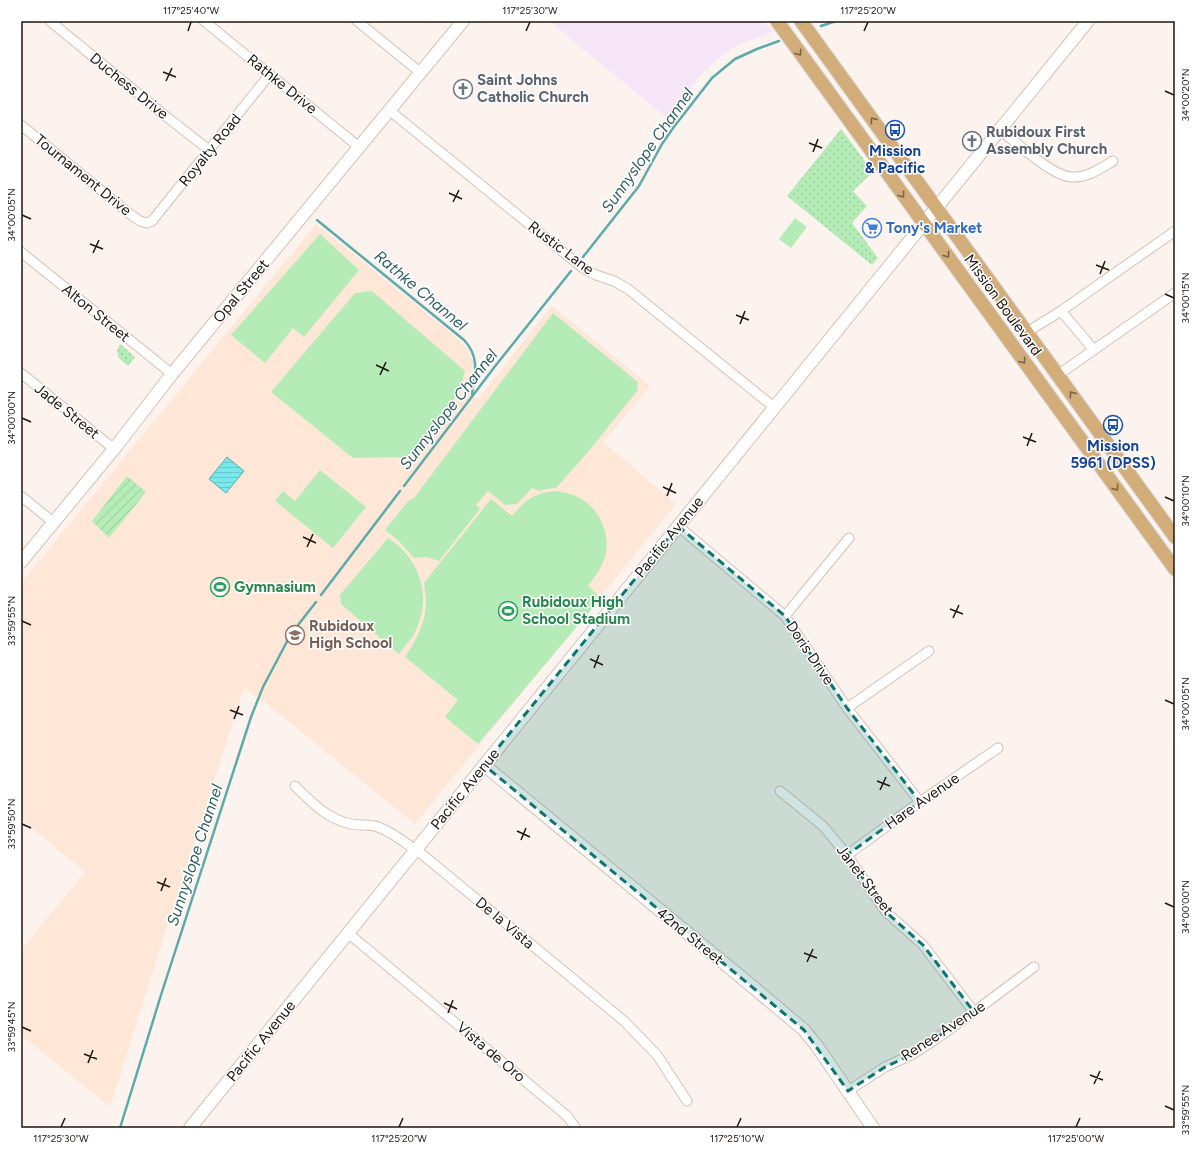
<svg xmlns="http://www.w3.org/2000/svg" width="1196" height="1149" font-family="Figtree,sans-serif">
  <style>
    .commercial { fill: #f6e5f7 }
    .built { fill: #fee7d7 }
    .grass { fill: url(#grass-dots) }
    .garden { fill: url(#garden-furrows) }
    .pitch { fill: #b4ebb6 }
    .water { fill: url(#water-rules); stroke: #5daaaa }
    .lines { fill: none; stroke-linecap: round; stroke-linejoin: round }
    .stream { stroke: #5daaaa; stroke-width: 2.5 }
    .street-casing { stroke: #d6c1b3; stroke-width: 11 }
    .secondary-casing { stroke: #d6c1b3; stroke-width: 14 }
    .primary-casing { stroke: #d2d0cf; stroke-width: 15 }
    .street { stroke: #fff; stroke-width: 9 }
    .secondary { stroke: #fff; stroke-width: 12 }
    .primary { stroke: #d3ad79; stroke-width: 13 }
    .oneway { stroke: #786245 }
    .marked { fill: #0f766e; fill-opacity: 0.2; stroke: #0f766e; stroke-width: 3; stroke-dasharray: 8 5; stroke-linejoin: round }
    .ticks { fill: none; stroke: #1e1611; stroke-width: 1.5 }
    .labels { text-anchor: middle; stroke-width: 3; stroke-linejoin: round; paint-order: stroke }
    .worship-label { font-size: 15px; font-weight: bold; fill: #5b616d; stroke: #fff; text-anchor: start }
    .street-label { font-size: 15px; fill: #1e1611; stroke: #fff }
    .transit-label { font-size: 15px; font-weight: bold; fill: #164399; stroke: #fff }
    .shop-label { font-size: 15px; font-weight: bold; fill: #366cbe; stroke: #fff; text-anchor: start }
    .leisure-label { font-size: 15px; font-weight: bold; fill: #27864d; stroke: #fff; text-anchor: start }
    .education-label { font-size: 15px; font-weight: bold; fill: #785e54; stroke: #fff; text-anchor: start }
    .water-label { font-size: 16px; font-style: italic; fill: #2d5f60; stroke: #fff }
    .neatline { fill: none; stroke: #1e1611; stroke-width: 1.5 }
    .ticks-label { font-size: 10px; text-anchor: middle; fill: #1e1611 }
  </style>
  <defs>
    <pattern id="grass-dots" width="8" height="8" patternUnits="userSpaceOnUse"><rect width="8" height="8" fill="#b4ebb6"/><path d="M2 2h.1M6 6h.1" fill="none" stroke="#9ac99b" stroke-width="1.8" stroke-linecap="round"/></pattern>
    <pattern id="garden-furrows" width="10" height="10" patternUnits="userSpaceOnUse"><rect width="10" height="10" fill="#b4ebb6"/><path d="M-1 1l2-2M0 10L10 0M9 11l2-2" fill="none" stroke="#9ac99b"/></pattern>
    <pattern id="water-rules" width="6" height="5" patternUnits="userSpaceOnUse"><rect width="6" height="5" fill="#78e9ec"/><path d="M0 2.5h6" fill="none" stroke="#67c7c9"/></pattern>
  </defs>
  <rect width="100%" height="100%" fill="#fcf3ee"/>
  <!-- commercial -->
  <polygon class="commercial" points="549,21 764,21 772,32 736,46 727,51 714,62 701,75 666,117"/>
  <!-- built -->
  <polygon class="built" points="316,224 449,331 468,349 473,361 470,393 478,399 551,306 556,309 650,386 603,442 676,504 415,824 263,701 244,688 164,936 110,1107 21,1035 21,950 85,872 21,819 21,583"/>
  <!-- grass -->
  <g class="grass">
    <polygon points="841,129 873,172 853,191 867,206 852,223 878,258 872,265 787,196"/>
    <polygon points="120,344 135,357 128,366 118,357 117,351"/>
  </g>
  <!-- garden -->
  <polygon class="garden" points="127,476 146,492 109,538 92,521"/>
  <!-- pitch -->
  <g class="pitch">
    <polygon points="795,218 807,227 791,248 779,239"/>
    <polygon points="320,234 359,270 304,337 293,328 265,363 231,335"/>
    <polygon points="372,291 465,371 459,393 407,457 353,458 271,392 355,293"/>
    <polygon points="553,313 638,382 637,391 588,452 556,488 547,489 539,491 532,488 517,504 505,505 488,491 476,505 480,509 439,561 427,557 414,558 399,541 385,530 408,501 414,498"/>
    <polygon points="320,470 366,507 333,548 275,501 283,491 295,501"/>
    <path d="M558,491C566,493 574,494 581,499C601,510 612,538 604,560C600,570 594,578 588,586L601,598L478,744L445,717L458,700L405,657C416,641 426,622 426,602C426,596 425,589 424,583L491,499L512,516C527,498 534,493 558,491Z"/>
    <path d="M388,538C420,558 433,598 415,632C411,640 404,647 399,654L341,604L340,595Z"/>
  </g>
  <!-- water -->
  <polygon class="water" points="227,457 244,471 226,493 209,479"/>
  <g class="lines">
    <!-- stream -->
    <g class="stream">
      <polyline points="821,26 836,21"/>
      <path d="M317,220L464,340C480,357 475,373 472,394"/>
      <polyline points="583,257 639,186 662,144 673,128 712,78 735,59 757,49 779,41"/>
      <polyline points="404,486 496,365 571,271"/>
      <polyline points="321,595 400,491"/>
      <polyline points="120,1128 161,995 251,717 263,687 291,634 316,602"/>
    </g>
    <defs>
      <g id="street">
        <polyline points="50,21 158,110 209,150"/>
        <polyline points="204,21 359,147"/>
        <polyline points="357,21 421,73"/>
        <polyline points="389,110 573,260 583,268 596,275 614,281 628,289 775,408"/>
        <polyline points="21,125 130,214 140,221 147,223 152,221 160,211 270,74"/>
        <path d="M1000,130C1016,142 1052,176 1071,177C1087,178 1100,169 1113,161"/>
        <polyline points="21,252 172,374"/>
        <polyline points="1061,311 1094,350"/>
        <polyline points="1027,332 1061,311 1175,231"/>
        <polyline points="21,373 114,449"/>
        <polyline points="1058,375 1175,293"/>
        <polyline points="21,496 53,522"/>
        <polyline points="678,526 785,616 847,708 920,802"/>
        <polyline points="785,616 849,538"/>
        <polyline points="847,708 929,651"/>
        <path d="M295,786C312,803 326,818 351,824C359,826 370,824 378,827C395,833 409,846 423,855L624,1021L657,1055L687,1101"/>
        <polyline points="780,791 823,826 847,855 886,912 923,945 974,1012"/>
        <polyline points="847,855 920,802 998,748"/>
        <polyline points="348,933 567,1116 576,1128"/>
        <polyline points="848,1091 885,1067 911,1055 933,1041 974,1012 1034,967"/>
      </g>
      <g id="secondary">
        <polyline points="21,562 114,449 172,374 463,21"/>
        <polyline points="484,765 753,987 804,1030 817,1046 873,1128"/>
        <polyline points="190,1128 1088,21"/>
      </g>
      <g id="primary">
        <polyline points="777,21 1175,569"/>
        <polyline points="801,21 1175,537"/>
      </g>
    </defs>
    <!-- street casing -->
    <use href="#street" class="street-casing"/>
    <!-- secondary casing -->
    <use href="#secondary" class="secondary-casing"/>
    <!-- primary casing -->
    <use href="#primary" class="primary-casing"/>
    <!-- street -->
    <use href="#street" class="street"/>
    <!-- secondary -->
    <use href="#secondary" class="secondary"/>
    <!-- primary -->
    <use href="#primary" class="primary"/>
  </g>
  <!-- one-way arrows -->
  <defs><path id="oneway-chevron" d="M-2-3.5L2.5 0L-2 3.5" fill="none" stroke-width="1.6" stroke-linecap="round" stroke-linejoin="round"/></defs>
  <g class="oneway">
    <use href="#oneway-chevron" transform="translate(799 53) rotate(54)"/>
    <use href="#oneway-chevron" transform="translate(873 120) rotate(-126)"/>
    <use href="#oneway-chevron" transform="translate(902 195) rotate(54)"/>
    <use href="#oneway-chevron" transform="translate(947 255) rotate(54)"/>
    <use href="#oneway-chevron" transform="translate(1023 361) rotate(54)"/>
    <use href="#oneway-chevron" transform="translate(1072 394) rotate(-126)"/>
    <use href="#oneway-chevron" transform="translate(1116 488) rotate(54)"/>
  </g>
  <!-- marked area -->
  <path class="marked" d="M678,526L785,616L847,708L920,802L847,855L886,912L923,945L974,1012L911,1055L885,1067L848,1091L804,1030L484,765Z"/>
  <!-- ticks -->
  <path class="ticks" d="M188,31L191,22M526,31L530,22M864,31L868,22M163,72L176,77M166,81L172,68M1165,91L1174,95M809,143L822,148M813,152L818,139M449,193L462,199M453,202L459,190M22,215L31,219M90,244L103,249M93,253L99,240M1096,265L1109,270M1100,274L1105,261M1165,294L1174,298M736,315L749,320M740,324L745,311M376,365L389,371M380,375L386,362M22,418L31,422M1023,437L1036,442M1027,446L1032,433M663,487L676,493M667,496L672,483M1165,497L1174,501M303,537L316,543M307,547L313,534M950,609L963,614M953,618L959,605M22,621L31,625M590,659L603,665M594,668L599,655M1165,700L1174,704M230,710L243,715M234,719L239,706M877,781L890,786M880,790L886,777M22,824L31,828M517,831L530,837M521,840L526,828M157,882L170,887M161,891L166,878M1165,903L1174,907M804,953L817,958M807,962L813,949M444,1003L457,1009M448,1013L453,1000M22,1027L31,1031M84,1054L97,1059M88,1063L93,1050M1090,1075L1103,1080M1094,1084L1100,1071M1165,1106L1174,1110M61,1127L65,1118M399,1127L403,1118M737,1127L741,1118M1076,1127L1080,1118"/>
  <!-- icons -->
  <defs>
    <symbol id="church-ring" viewBox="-11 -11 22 22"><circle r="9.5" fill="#fff" stroke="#6b7280" stroke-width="1.5"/><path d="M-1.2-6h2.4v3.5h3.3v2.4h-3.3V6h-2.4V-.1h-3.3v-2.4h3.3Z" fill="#6b7280"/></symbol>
    <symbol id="bus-ring" viewBox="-11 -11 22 22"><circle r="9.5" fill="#fff" stroke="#1a4fb4" stroke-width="1.5"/><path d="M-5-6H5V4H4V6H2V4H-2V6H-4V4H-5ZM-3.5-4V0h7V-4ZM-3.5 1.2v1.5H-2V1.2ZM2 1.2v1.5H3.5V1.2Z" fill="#1a4fb4"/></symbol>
    <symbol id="supermarket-ring" viewBox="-11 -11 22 22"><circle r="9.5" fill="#fff" stroke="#3f7fe0" stroke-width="1.5"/><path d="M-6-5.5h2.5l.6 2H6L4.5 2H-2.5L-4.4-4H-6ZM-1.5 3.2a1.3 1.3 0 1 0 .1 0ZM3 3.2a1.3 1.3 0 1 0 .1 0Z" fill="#3f7fe0"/></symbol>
    <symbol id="stadium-ring" viewBox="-11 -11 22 22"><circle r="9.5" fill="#fff" stroke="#2e9e5b" stroke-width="1.5"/><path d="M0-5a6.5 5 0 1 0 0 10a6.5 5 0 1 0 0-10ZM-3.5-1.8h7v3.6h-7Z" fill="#2e9e5b"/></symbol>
    <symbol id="school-ring" viewBox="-11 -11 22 22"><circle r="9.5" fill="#fff" stroke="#8d6e63" stroke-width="1.5"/><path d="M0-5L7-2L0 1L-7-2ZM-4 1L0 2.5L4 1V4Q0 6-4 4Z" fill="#8d6e63"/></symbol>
  </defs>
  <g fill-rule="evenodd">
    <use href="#church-ring" x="452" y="78" width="22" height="22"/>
    <use href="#bus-ring" x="884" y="119" width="22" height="22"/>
    <use href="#church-ring" x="961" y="130" width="22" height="22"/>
    <use href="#supermarket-ring" x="861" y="217" width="22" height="22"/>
    <use href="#bus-ring" x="1102" y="414" width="22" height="22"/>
    <use href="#stadium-ring" x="209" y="576" width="22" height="22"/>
    <use href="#stadium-ring" x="497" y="600" width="22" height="22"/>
    <use href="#school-ring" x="284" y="624" width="22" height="22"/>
  </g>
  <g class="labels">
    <!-- worship labels -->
    <g class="worship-label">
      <text x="477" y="85">Saint Johns<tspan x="477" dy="17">Catholic Church</tspan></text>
      <text x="986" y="137">Rubidoux First<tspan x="986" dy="17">Assembly Church</tspan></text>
    </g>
    <!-- street labels -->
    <g class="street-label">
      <text transform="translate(282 84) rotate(39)" y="5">Rathke Drive</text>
      <text transform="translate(129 86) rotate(39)" y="5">Duchess Drive</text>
      <text transform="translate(210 150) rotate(-51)" y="5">Royalty Road</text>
      <text transform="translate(83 175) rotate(39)" y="5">Tournament Drive</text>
      <text transform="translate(561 248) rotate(37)" y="5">Rustic Lane</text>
      <text transform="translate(241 291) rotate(-50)" y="5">Opal Street</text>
      <text transform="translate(1003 305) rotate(54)" y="5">Mission Boulevard</text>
      <text transform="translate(96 313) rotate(39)" y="5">Alton Street</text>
      <text transform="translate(67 411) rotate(39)" y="5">Jade Street</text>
      <text transform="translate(669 537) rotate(-51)" y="5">Pacific Avenue</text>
      <text transform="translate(810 653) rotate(56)" y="5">Doris Drive</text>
      <text transform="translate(465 789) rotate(-51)" y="5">Pacific Avenue</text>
      <text transform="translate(922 801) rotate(-35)" y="5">Hare Avenue</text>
      <text transform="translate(865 880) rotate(53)" y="5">Janet Street</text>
      <text transform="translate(505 923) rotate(40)" y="5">De la Vista</text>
      <text transform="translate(690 936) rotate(39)" y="5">42nd Street</text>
      <text transform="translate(943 1031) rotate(-33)" y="5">Renee Avenue</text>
      <text transform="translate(261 1041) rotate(-51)" y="5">Pacific Avenue</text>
      <text transform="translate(491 1052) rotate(40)" y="5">Vista de Oro</text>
    </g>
    <!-- transit labels -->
    <g class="transit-label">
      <text x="895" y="156">Mission<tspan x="895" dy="17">&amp; Pacific</tspan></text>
      <text x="1113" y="451">Mission<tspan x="1113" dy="17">5961 (DPSS)</tspan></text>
    </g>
    <!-- shop labels -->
    <g class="shop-label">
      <text x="886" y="233">Tony's Market</text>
    </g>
    <!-- leisure labels -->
    <g class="leisure-label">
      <text x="234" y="592">Gymnasium</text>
      <text x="522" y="607">Rubidoux High<tspan x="522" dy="17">School Stadium</tspan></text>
    </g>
    <!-- education labels -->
    <g class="education-label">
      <text x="309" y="631">Rubidoux<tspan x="309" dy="17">High School</tspan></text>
    </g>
    <!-- water labels -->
    <g class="water-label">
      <text transform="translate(647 150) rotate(-55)" y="6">Sunnyslope Channel</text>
      <text transform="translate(421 290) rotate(40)" y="6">Rathke Channel</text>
      <text transform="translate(448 409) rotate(-52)" y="6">Sunnyslope Channel</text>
      <text transform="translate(194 855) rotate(-72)" y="6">Sunnyslope Channel</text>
    </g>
  </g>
  <!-- border -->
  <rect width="1196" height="1149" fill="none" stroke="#ffffff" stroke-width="44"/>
  <rect x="22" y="22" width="1152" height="1105" class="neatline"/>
  <g class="ticks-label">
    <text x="191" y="14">117°25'40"W</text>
    <text x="530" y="14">117°25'30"W</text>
    <text x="868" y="14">117°25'20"W</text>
    <text transform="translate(1185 95) rotate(-90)" y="4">34°00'20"N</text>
    <text transform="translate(11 215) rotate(-90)" y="4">34°00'05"N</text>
    <text transform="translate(1185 298) rotate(-90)" y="4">34°00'15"N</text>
    <text transform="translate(11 418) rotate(-90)" y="4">34°00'00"N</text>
    <text transform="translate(1185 501) rotate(-90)" y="4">34°00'10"N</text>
    <text transform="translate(11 621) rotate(-90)" y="4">33°59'55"N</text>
    <text transform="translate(1185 704) rotate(-90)" y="4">34°00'05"N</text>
    <text transform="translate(11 824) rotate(-90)" y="4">33°59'50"N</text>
    <text transform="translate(1185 907) rotate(-90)" y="4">34°00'00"N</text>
    <text transform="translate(11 1027) rotate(-90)" y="4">33°59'45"N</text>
    <text transform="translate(1185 1110) rotate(-90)" y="4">33°59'55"N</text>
    <text x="61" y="1142">117°25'30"W</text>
    <text x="399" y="1142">117°25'20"W</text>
    <text x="737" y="1142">117°25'10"W</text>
    <text x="1076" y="1142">117°25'00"W</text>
  </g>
</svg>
